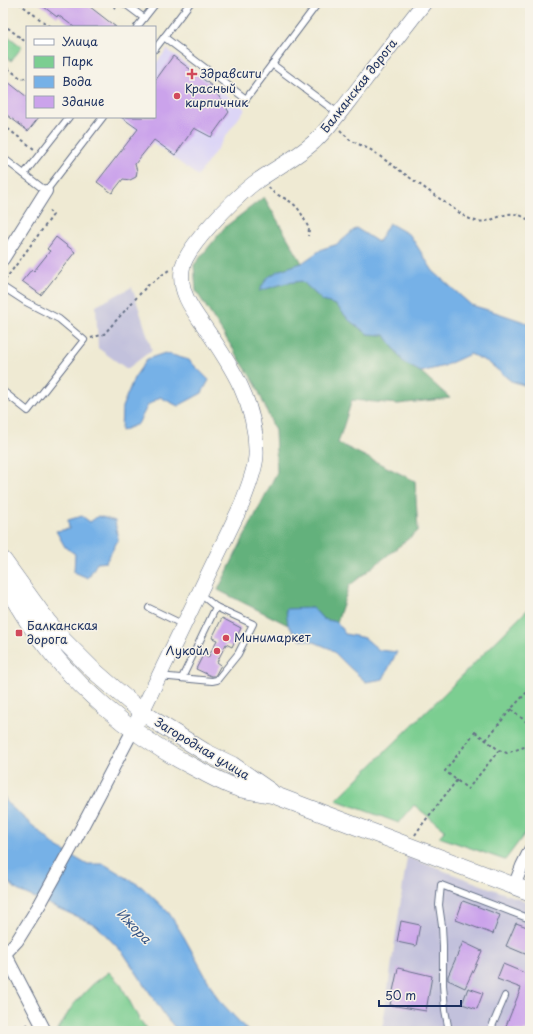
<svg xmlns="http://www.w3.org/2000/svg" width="533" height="1034" font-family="'Playpen Sans',sans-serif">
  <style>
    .built { fill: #dcd5f6 }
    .industrial { fill: #c2c1dc }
    .green { fill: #7bce91; stroke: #4b7e78 }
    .forest { fill: #64b17b; stroke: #40706c }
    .water { fill: #76b1e7; stroke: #4870a2 }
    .building { fill: #cba3eb }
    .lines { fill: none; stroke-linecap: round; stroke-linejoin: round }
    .service-casing { stroke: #657087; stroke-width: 8 }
    .minor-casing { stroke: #657087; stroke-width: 14 }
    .tertiary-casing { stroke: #657087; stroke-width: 16 }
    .secondary-casing { stroke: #657087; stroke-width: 18 }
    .path { stroke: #657087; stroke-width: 2; stroke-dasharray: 3 3; stroke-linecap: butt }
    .service { stroke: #fff; stroke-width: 6 }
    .minor { stroke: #fff; stroke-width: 12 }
    .tertiary { stroke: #fff; stroke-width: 15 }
    .secondary { stroke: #fff; stroke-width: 17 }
    .poi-dot { fill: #d1495b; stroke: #f7f3e8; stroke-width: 1.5 }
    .labels { text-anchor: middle; stroke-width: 3; stroke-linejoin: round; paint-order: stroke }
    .poi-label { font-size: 12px; fill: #1b2f5e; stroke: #f7f3e8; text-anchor: start }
    .street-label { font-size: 12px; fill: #1b2f5e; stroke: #f7f3e8 }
    .water-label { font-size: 13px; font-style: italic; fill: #365687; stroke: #f7f3e8 }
  </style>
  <rect width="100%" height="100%" fill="#f7f3e8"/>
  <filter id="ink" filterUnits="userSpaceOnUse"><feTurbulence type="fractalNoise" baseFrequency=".025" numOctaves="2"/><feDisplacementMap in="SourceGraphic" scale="8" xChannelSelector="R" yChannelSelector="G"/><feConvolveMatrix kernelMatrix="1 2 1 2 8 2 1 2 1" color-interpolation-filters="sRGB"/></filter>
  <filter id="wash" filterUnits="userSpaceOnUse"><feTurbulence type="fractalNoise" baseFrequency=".012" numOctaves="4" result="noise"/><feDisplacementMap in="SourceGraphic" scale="16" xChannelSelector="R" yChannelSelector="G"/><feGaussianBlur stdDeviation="0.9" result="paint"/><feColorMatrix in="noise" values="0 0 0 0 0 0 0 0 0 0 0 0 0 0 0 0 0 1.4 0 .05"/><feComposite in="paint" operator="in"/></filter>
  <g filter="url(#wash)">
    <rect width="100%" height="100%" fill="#efead3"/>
    <!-- built -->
    <polygon class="built" points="167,49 245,109 198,176 118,117 155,117 155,65"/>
    <!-- industrial -->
    <g class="industrial">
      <polygon points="132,287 152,350 127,369 98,348 96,306"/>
      <polygon points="407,857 530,903 530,1031 382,1031"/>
    </g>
    <!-- green -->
    <g class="green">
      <polygon points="3,32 22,47 11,61 3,54"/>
      <polygon points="530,607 530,827 505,860 439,837 445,830 414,805 399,823 336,800 444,694"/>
      <polygon points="109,972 121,985 139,1019 148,1031 57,1031 73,1005 93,984"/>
    </g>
    <!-- forest -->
    <polygon class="forest" points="264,197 302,263 280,270 260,290 286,283 302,281 323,301 336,305 350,321 368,334 385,335 404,363 421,372 450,398 398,404 352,400 338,443 415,481 418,531 349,586 337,622 323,619 313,608 287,609 288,625 218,590 239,547 277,472 275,431 256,385 196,291 194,265 225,227"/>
    <!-- water -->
    <g class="water">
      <polygon points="389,223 410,235 433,271 471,305 498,313 530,324 530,387 511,381 488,362 470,354 444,366 421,372 404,363 385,335 368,334 350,321 336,305 323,301 302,281 286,283 259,291 267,278 280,270 302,263 322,249 338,244 356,228 378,242"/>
      <polygon points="165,353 189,360 209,380 202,393 178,406 160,397 148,405 138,424 121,431 122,407 134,378 147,359"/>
      <polygon points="82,516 90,522 98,516 115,521 118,540 106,562 97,563 88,578 74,572 75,554 65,547 56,531 69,529 68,520"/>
      <polygon points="313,608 323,619 337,622 345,634 365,638 379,650 397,652 383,679 366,682 348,666 331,649 314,642 299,639 288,625 286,609"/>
      <polygon points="3,794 7,803 57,847 86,864 104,864 142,887 169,913 184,937 218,999 248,1031 178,1031 166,1017 124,954 96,925 17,890 3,877"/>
    </g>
    <g id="blocks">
      <!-- building -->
      <g class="building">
        <polygon points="39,3 85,3 116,27 74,27 58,15 57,17"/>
        <polygon points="173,56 212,86 229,112 211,137 194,128 175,155 154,140 135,164 137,171 136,177 130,180 123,179 112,193 97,182 138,129 121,117 155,117 155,81"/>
        <polygon points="3,78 27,97 27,117 39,117 28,131 3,112"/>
        <polygon points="56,237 75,252 41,295 22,281 32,269 34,271 50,251 47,249"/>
        <polygon points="222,618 241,628 232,647 226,644 217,662 221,665 215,676 211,676 196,669 203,655 208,658 217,640 212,638"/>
        <polygon points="463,901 500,915 493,934 456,920"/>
        <polygon points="401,921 420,925 416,946 397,942"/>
        <polygon points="516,923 530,928 530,956 506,946"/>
        <polygon points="463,942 482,951 465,988 448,980 448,976"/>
        <polygon points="503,964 527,974 530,968 530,1031 504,1031 521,988 497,979"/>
        <polygon points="398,968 432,976 426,1011 390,1005"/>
        <polygon points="468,988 483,993 477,1009 462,1004"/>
      </g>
    </g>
  </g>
  <g filter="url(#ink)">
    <use href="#blocks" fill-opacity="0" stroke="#657087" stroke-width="1"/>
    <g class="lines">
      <defs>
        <g id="service">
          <polyline points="124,3 144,18"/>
          <polyline points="137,27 156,3"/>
          <polyline points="164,37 246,99 318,3"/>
          <polyline points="155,49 190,3"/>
          <polyline points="272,64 339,114"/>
          <polyline points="3,158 46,191 103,117"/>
          <polyline points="24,174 69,117"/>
          <polyline points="3,287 26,302 59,319 84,340 28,411 3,391"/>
          <polyline points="149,608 184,625"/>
          <polyline points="159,676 212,681 217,680 238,654 253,624 216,607 200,594"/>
          <polyline points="182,678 216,607"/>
          <polyline points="449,1031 445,1010 443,985 443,946 442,926 439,905 441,885 530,919"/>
          <polyline points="490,1031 505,996"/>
        </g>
        <g id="minor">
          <polyline points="3,259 46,191"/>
          <polyline points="514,886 522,866 530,850"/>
          <polyline points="5,954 45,1031"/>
          <polyline points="3,956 17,941 40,904 72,846 133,730"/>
        </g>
        <path id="tertiary" d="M133,730L242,504C247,489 255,472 256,456C258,406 231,365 204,326C192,309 179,292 182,270C184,248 235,198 253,184C273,169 295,159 314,142C332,125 346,104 361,85C382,57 403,30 424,3"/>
        <g id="secondary">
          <polyline points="3,560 47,621 63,640 92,669 116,690 142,712 163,726 205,752 232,765 271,792"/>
          <path d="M3,582C12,595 20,609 29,623C71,684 131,736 197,769C211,776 226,785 241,789C252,791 263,793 274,795L530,892"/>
        </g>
      </defs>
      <!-- service casing -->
      <use href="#service" class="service-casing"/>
      <!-- minor casing -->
      <use href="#minor" class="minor-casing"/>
      <!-- tertiary casing -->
      <use href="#tertiary" class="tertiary-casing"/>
      <!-- secondary casing -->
      <use href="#secondary" class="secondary-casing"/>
      <!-- path -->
      <g class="path">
        <polyline points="19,3 50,27"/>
        <polyline points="109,3 118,10"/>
        <polyline points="3,24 27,43"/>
        <polyline points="3,65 22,79 27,77"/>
        <polyline points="3,125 34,149"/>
        <path d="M340,130L350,140L371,150L464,216C467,218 472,220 476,221C497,225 506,203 530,221"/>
        <path d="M269,187C272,193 278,195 284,198C296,204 300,210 305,221C308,227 310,228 308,236"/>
        <polyline points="5,280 53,215 48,210"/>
        <polyline points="91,338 104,334 147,286 169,270"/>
        <polyline points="511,709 530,725"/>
        <polygon points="475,732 499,750 468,789 445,771"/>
        <polyline points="486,740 511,709 530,689"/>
        <polyline points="499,750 507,753 530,745"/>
        <polyline points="415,835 421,826 457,780"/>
        <polyline points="22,1031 29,1023"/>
      </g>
      <!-- service -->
      <use href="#service" class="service"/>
      <!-- minor -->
      <use href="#minor" class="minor"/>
      <!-- tertiary -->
      <use href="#tertiary" class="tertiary"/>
      <!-- secondary -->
      <use href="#secondary" class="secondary"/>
    </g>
  </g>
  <!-- markers -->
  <g class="poi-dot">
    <path d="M190 68h4v4h4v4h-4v4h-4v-4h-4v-4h4z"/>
    <circle cx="177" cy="96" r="4"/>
    <rect x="15" y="629" width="8" height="8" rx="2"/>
    <circle cx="226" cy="638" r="4"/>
    <circle cx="217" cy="651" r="4"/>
  </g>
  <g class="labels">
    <!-- poi labels -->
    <g class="poi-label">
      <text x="200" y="78">Здравсити</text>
      <text x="185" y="93">Красный<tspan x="185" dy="14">кирпичник</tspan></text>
      <text x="27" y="630">Балканская<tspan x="27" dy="14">дорога</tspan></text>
      <text x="234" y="642">Минимаркет</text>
      <text x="209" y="655" text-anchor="end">Лукойл</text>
    </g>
    <!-- street labels -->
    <g class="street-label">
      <text transform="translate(359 86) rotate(-52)" y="4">Балканская дорога</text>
      <text transform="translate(202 749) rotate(31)" y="4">Загородная улица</text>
    </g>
    <!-- water labels -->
    <g class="water-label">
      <text transform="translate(134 926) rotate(46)" y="5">Ижора</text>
    </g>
  </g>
  <!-- margin -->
  <rect width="533" height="1034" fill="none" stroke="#f7f3e8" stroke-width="16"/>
  <!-- legend -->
  <rect x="26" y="26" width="130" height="92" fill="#f7f3e8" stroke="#9fa5b1"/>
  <rect x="34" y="39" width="20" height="6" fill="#ffffff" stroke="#9fa5b1"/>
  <text x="62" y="46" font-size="12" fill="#1b2f5e">Улица</text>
  <rect x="34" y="56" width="20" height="12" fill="#7bce91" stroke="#9fa5b1"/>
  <text x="62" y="66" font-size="12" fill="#1b2f5e">Парк</text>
  <rect x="34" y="76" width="20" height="12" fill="#76b1e7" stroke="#9fa5b1"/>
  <text x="62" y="86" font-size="12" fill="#1b2f5e">Вода</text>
  <rect x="34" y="96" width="20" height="12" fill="#cba3eb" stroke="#9fa5b1"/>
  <text x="62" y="106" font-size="12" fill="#1b2f5e">Здание</text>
  <!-- scale -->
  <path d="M379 1000v6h82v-6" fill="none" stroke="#1b2f5e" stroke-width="2"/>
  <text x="385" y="1000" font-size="12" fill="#1b2f5e" stroke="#f7f3e8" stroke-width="3" paint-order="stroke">50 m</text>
</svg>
